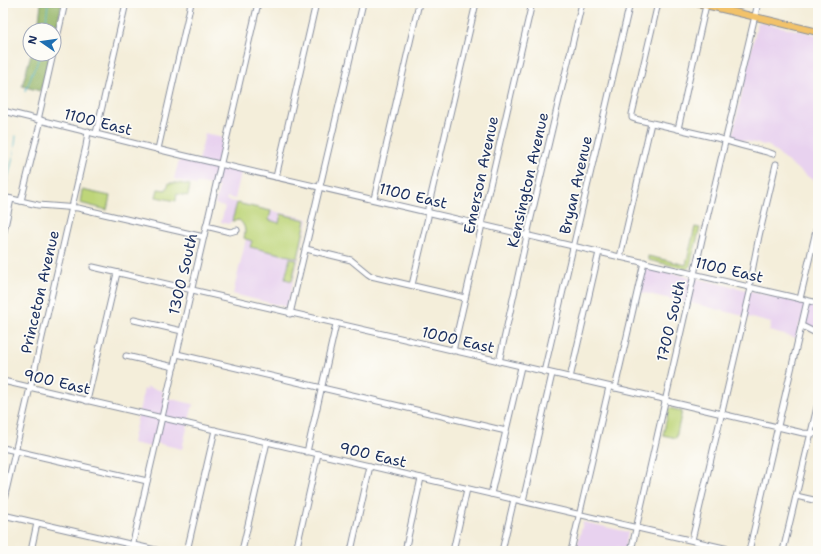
<svg xmlns="http://www.w3.org/2000/svg" width="821" height="554" font-family="'Shantell Sans',sans-serif">
  <style>
    .built { fill: #e8d2ef }
    .green { fill: #bed579; stroke: #6c826c }
    .forest { fill: #96b669; stroke: #587264 }
    .lines { fill: none; stroke-linecap: round; stroke-linejoin: round }
    .stream { stroke: #4cb4ca; stroke-width: 1 }
    .minor-casing { stroke: #888e9c; stroke-width: 7 }
    .major-casing { stroke: #888e9c; stroke-width: 8 }
    .minor { stroke: #fff; stroke-width: 5 }
    .major { stroke: #f2c26a; stroke-width: 6 }
    .labels { text-anchor: middle; stroke-width: 3.5; stroke-linejoin: round; paint-order: stroke }
    .street-label { font-size: 15px; fill: #1b2f5e; stroke: #fdfcf7 }
  </style>
  <rect width="100%" height="100%" fill="#fdfcf7"/>
  <filter id="ink" filterUnits="userSpaceOnUse"><feTurbulence type="fractalNoise" baseFrequency=".025" numOctaves="2"/><feDisplacementMap in="SourceGraphic" scale="8" xChannelSelector="R" yChannelSelector="G"/><feConvolveMatrix kernelMatrix="1 2 1 2 8 2 1 2 1" color-interpolation-filters="sRGB"/></filter>
  <filter id="wash" filterUnits="userSpaceOnUse"><feTurbulence type="fractalNoise" baseFrequency=".012" numOctaves="4" result="noise"/><feDisplacementMap in="SourceGraphic" scale="16" xChannelSelector="R" yChannelSelector="G"/><feGaussianBlur stdDeviation="0.9" result="paint"/><feColorMatrix in="noise" values="0 0 0 0 0 0 0 0 0 0 0 0 0 0 0 0 0 1.4 0 .05"/><feComposite in="paint" operator="in"/></filter>
  <g filter="url(#wash)">
    <rect width="100%" height="100%" fill="#f4eeda"/>
    <!-- built -->
    <g class="built">
      <polygon points="760,22 818,35 818,184 784,159 769,146 732,138 757,25 758,23"/>
      <polygon points="205,133 223,138 217,167 241,172 235,199 227,197 226,200 308,219 287,307 233,294 246,239 244,238 245,227 242,222 239,220 232,221 228,224 221,222 225,207 215,204 219,187 201,183 196,183 196,185 174,179 179,160 198,164"/>
      <polygon points="644,267 713,282 818,307 818,331 800,322 796,338 769,331 771,323 708,307 639,292"/>
      <polygon points="147,387 163,391 162,397 193,404 182,449 152,442 151,447 132,443 144,389 147,390"/>
      <polygon points="583,522 628,532 624,551 576,551"/>
    </g>
    <!-- green -->
    <g class="green">
      <polygon points="169,183 177,183 190,185 188,196 177,194 176,201 156,197 158,189 166,190"/>
      <polygon points="82,190 110,196 107,210 80,203"/>
      <path d="M237,203L271,211L269,220L279,223L281,214L306,220L298,258L250,247L252,241L246,239L244,238C246,230 245,225 239,220L232,221Z"/>
      <polygon points="695,227 700,228 690,266 687,269 648,260 648,256 686,265"/>
      <polygon points="290,258 297,260 292,281 285,279"/>
      <polygon points="669,408 682,411 676,438 663,435"/>
    </g>
    <!-- forest -->
    <g class="forest">
      <polygon points="41,3 62,3 54,39 54,30 38,30"/>
      <polygon points="31,54 51,54 46,75 40,91 22,86"/>
    </g>
    <g class="lines">
      <!-- stream -->
      <g class="stream">
        <polyline points="45,30 48,3"/>
        <polyline points="25,91 31,78 31,75 36,66 40,54"/>
        <polyline points="6,186 14,153 16,136"/>
        <polyline points="816,262 818,262"/>
      </g>
    </g>
  </g>
  <g filter="url(#ink)">
    <g class="lines">
      <defs>
        <g id="minor">
          <path d="M658,3L632,114V118L635,119L721,139C738,146 756,148 773,154"/>
          <polyline points="3,7 4,3"/>
          <polyline points="54,51 65,3"/>
          <polyline points="3,111 181,155 818,303"/>
          <polyline points="38,120 53,54"/>
          <polyline points="678,129 706,5"/>
          <polyline points="96,133 126,3"/>
          <polyline points="158,149 191,3"/>
          <polyline points="276,177 316,3"/>
          <polyline points="3,197 38,205 78,208 204,237"/>
          <polyline points="374,199 419,3"/>
          <polyline points="21,201 41,120"/>
          <polyline points="206,226 230,232 237,230"/>
          <polyline points="3,236 11,199"/>
          <polyline points="306,249 351,260 368,274 371,276 465,298"/>
          <polyline points="620,257 651,123"/>
          <polyline points="93,267 659,398 671,402 803,433 818,434"/>
          <polyline points="412,285 428,217 428,208 476,3"/>
          <polyline points="749,287 759,236 776,164"/>
          <polyline points="800,299 818,222"/>
          <polyline points="290,314 363,3"/>
          <polyline points="134,320 182,331"/>
          <polyline points="802,326 818,334"/>
          <polyline points="453,351 481,229 482,220 532,3"/>
          <polyline points="177,354 506,431"/>
          <polyline points="126,356 174,367"/>
          <polyline points="499,362 530,222 582,3"/>
          <polyline points="544,372 630,3"/>
          <polyline points="570,378 599,252"/>
          <polyline points="3,381 737,551"/>
          <polyline points="615,388 644,262"/>
          <polyline points="87,401 117,273"/>
          <polyline points="3,448 147,481"/>
          <polyline points="307,452 336,324"/>
          <polyline points="491,494 521,367"/>
          <polyline points="796,496 818,501"/>
          <polyline points="523,501 552,374"/>
          <polyline points="3,504 29,392 32,381 86,146 88,131"/>
          <polyline points="3,515 160,551"/>
          <polyline points="692,540 751,288"/>
          <polyline points="31,551 37,523"/>
          <polyline points="131,551 258,3"/>
          <polyline points="187,551 215,430"/>
          <polyline points="242,551 267,442"/>
          <polyline points="296,551 318,454"/>
          <polyline points="351,551 370,466"/>
          <polyline points="405,551 421,478"/>
          <polyline points="453,551 467,489"/>
          <polyline points="502,551 514,499"/>
          <polyline points="571,551 609,387"/>
          <polyline points="631,551 703,235 758,3"/>
          <polyline points="749,551 807,301"/>
          <polyline points="783,551 818,403"/>
        </g>
        <polyline id="major" points="697,3 818,32"/>
      </defs>
      <!-- minor casing -->
      <use href="#minor" class="minor-casing"/>
      <!-- major casing -->
      <use href="#major" class="major-casing"/>
      <!-- minor -->
      <use href="#minor" class="minor"/>
      <!-- major -->
      <use href="#major" class="major"/>
    </g>
  </g>
  <g class="labels">
    <!-- street labels -->
    <g class="street-label">
      <text transform="translate(98 122) rotate(14)" y="5">1100 East</text>
      <text transform="translate(481 175) rotate(-78)" y="5">Emerson Avenue</text>
      <text transform="translate(528 180) rotate(-77)" y="5">Kensington Avenue</text>
      <text transform="translate(576 185) rotate(-77)" y="5">Bryan Avenue</text>
      <text transform="translate(413 196) rotate(13)" y="5">1100 East</text>
      <text transform="translate(729 270) rotate(13)" y="5">1100 East</text>
      <text transform="translate(183 274) rotate(-77)" y="5">1300 South</text>
      <text transform="translate(40 292) rotate(-77)" y="5">Princeton Avenue</text>
      <text transform="translate(671 321) rotate(-77)" y="5">1700 South</text>
      <text transform="translate(458 340) rotate(13)" y="5">1000 East</text>
      <text transform="translate(57 382) rotate(13)" y="5">900 East</text>
      <text transform="translate(373 455) rotate(13)" y="5">900 East</text>
    </g>
  </g>
  <!-- margin -->
  <rect width="821" height="554" fill="none" stroke="#fdfcf7" stroke-width="16"/>
  <!-- north arrow -->
  <g transform="translate(42 42) rotate(283)"><circle r="19" fill="#fdfcf7" stroke="#a3aaba"/>
  <path d="M0-3L7 15L0 10L-7 15Z" fill="#1f6fb2"/>
  <text y="-6" font-size="11" font-weight="bold" text-anchor="middle" fill="#1b2f5e">N</text>
  </g>
</svg>
